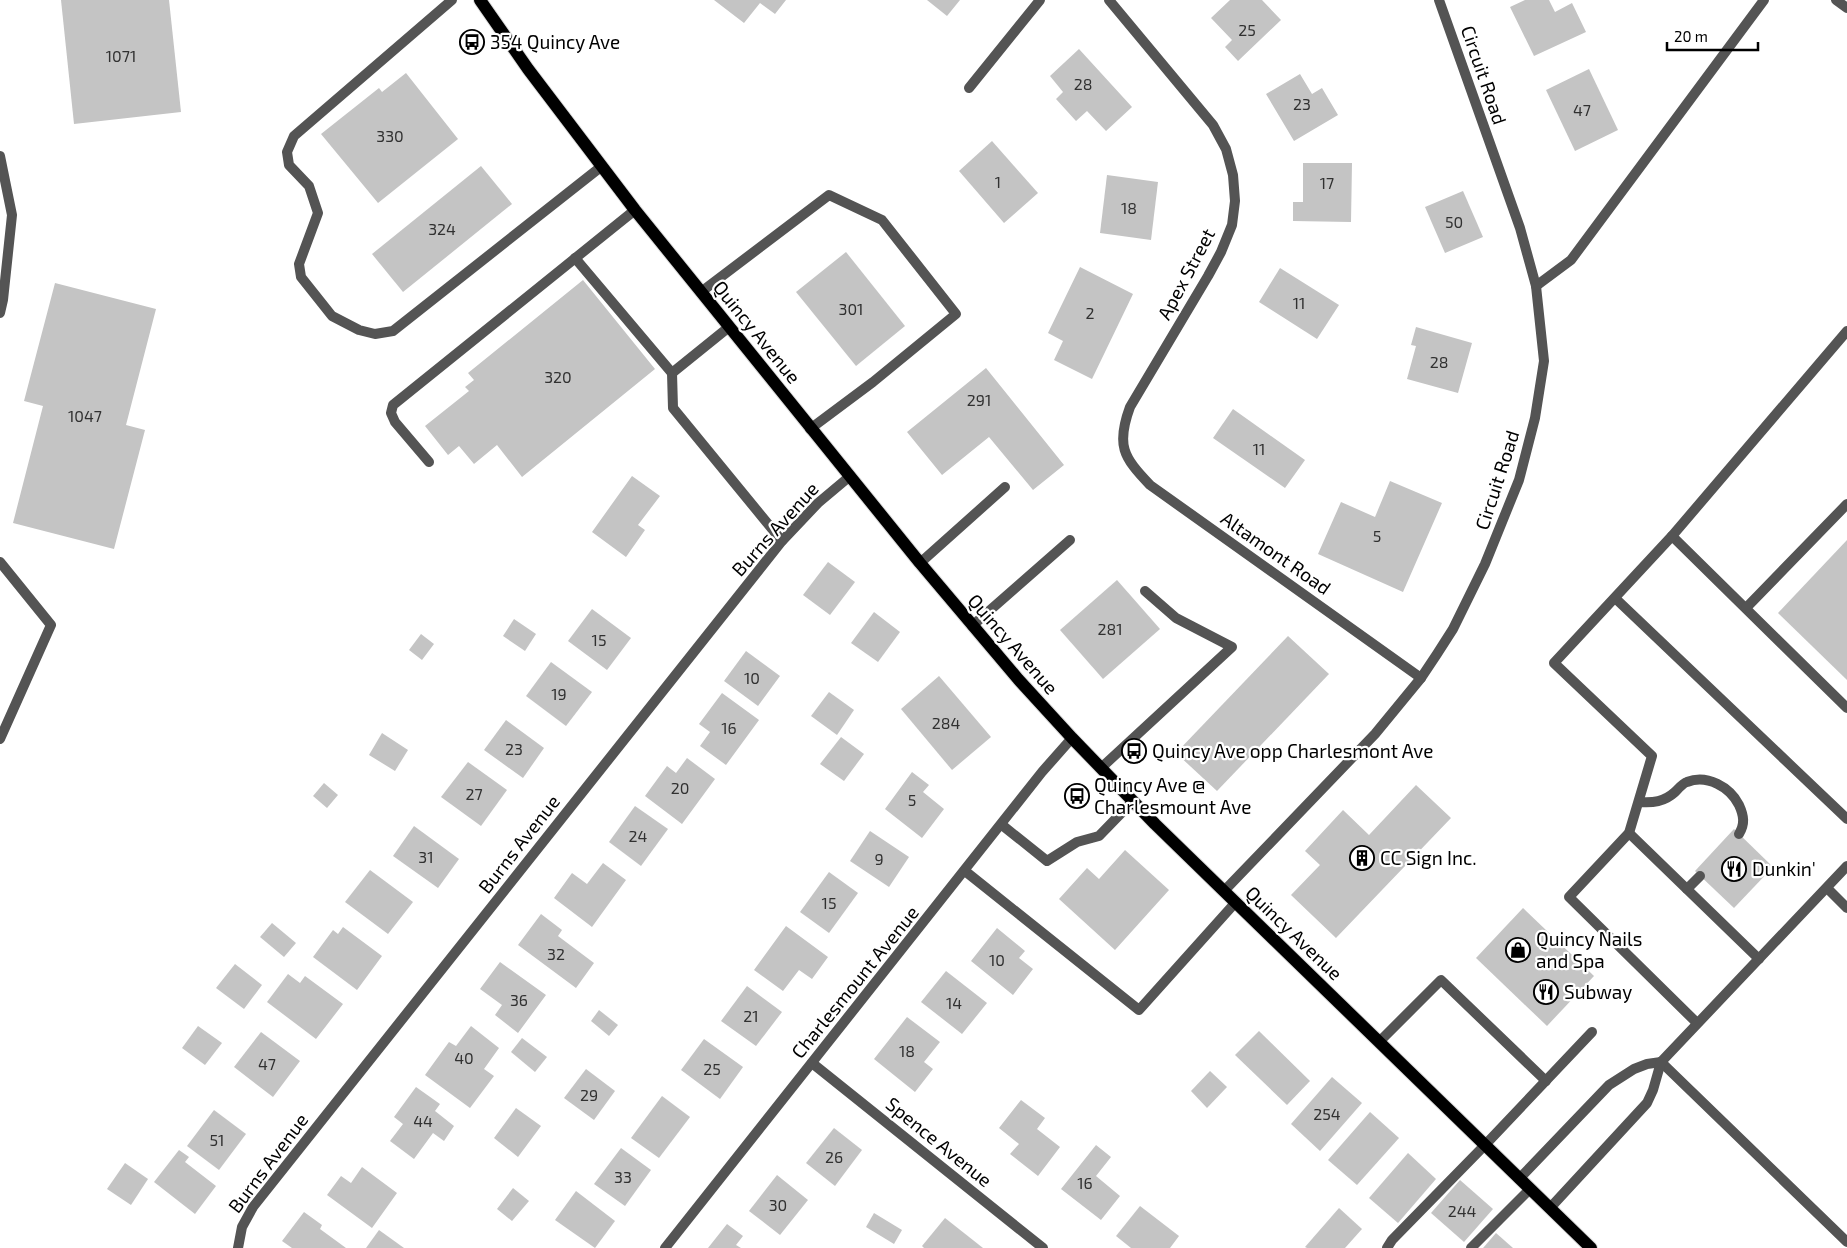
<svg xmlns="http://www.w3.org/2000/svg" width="1847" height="1248" font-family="'Exo 2',sans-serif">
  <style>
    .building { fill: #c4c4c4 }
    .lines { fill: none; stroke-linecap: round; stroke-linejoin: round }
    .primary-casing { stroke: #dbdbdb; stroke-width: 14 }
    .service { stroke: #545454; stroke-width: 10 }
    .minor { stroke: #545454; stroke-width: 10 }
    .primary { stroke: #000; stroke-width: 12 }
    .labels { text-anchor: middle; stroke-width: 4.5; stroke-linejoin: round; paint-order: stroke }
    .number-label { font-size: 16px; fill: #313131 }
    .poi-label { font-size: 19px; fill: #000; stroke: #fff; text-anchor: start }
    .street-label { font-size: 19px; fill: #000; stroke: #fff }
  </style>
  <rect width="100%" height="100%" fill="#fff"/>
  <!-- building -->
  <g class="building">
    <polygon points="61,0 169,0 181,112 74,124"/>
    <polygon points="714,0 786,0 775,14 760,3 744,23"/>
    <polygon points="927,0 960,0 947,16"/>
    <polygon points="1230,0 1262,0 1281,20 1238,61 1225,47 1232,40 1211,18"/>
    <polygon points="1525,0 1549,0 1555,12 1572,3 1586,32 1534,56 1510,7"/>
    <polygon points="1079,49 1132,107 1106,131 1087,111 1076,121 1056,99 1063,92 1050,76"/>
    <polygon points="1589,69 1618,130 1575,151 1546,90"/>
    <polygon points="406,73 458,139 378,203 321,134 379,88 382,92"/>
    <polygon points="1300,74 1312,94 1322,88 1338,115 1294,141 1266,94"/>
    <polygon points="992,141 1038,193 1004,223 959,171"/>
    <polygon points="1303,163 1352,163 1351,222 1293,221 1293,202 1303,202"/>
    <polygon points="481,166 512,204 403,292 372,254"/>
    <polygon points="1107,175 1158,182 1151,240 1100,233"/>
    <polygon points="1463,191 1483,237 1445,253 1425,207"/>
    <polygon points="846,252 905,326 856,366 796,292"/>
    <polygon points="1080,267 1133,294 1092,379 1054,360 1063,341 1048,333"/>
    <polygon points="1280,268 1339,305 1317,339 1259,302"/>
    <polygon points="583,280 655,369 522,477 497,445 474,464 459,446 448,455 425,426 469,391 465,387 474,380 468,373"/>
    <polygon points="55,283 156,309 126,425 145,430 114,549 13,523 43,406 24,401"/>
    <polygon points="1416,327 1472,343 1458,393 1407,379 1416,346 1411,345"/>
    <polygon points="986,368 1064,465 1033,490 989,437 942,475 907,432"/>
    <polygon points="1233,409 1305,460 1285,488 1213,438"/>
    <polygon points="632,476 660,496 638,525 645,530 626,557 592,532"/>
    <polygon points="1390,481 1442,503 1403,592 1318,554 1341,502 1375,517"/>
    <polygon points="1847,540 1847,680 1778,613"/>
    <polygon points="828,562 855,582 830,615 803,595"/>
    <polygon points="1117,580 1160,629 1103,679 1060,630"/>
    <polygon points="592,609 631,638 607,670 568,641"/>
    <polygon points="874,612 900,632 878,662 851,643"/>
    <polygon points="514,619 536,634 525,651 503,636"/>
    <polygon points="421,634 434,644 422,660 409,650"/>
    <polygon points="1288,636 1329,674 1217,791 1176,753"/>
    <polygon points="746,651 780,676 758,706 724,681"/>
    <polygon points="551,662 592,692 566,726 526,696"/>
    <polygon points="939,676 991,737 952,770 901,709"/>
    <polygon points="829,692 854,710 837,735 811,716"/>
    <polygon points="722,693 759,720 726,765 700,746 710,732 699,724"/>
    <polygon points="506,720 544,748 523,778 484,750"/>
    <polygon points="382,733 408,750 395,771 369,755"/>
    <polygon points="841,737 864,754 844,781 820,764"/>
    <polygon points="687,758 715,779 682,824 645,796 667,766 676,773"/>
    <polygon points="468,762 507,790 481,826 441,797"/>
    <polygon points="912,772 929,785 923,792 944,809 922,838 885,809"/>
    <polygon points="324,783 338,795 327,808 313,796"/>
    <polygon points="1416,785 1451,818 1336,938 1291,895 1320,865 1305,851 1343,810 1369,835"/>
    <polygon points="635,806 668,829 641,866 609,842"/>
    <polygon points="414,826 459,859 438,888 393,856"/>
    <polygon points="1734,829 1773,867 1734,908 1695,871"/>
    <polygon points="870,831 909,857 889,887 850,861"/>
    <polygon points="1125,850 1169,890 1115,950 1059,899 1087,868 1099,879"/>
    <polygon points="603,863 626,880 592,927 554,898 572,873 587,884"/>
    <polygon points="370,870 413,902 388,934 345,902"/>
    <polygon points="829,872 858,893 829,933 800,912"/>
    <polygon points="1523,908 1594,976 1547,1026 1476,958"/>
    <polygon points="541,914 562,930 558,936 594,963 576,988 518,945"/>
    <polygon points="272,923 296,943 284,957 260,937"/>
    <polygon points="786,926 828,957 812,979 799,970 783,991 754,970"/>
    <polygon points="343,927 382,956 357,990 313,957 333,930 338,934"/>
    <polygon points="997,928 1025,951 1019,958 1033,969 1013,995 971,961"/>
    <polygon points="500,962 546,995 518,1033 495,1015 502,1005 480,989"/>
    <polygon points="235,964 262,985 244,1009 216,988"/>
    <polygon points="946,971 987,1003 962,1034 921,1002"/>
    <polygon points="288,974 300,983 305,976 343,1004 316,1039 267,1002"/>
    <polygon points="747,986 782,1012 756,1046 721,1021"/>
    <polygon points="599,1010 618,1025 609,1036 591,1021"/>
    <polygon points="907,1017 940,1042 924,1062 933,1069 915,1092 874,1059"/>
    <polygon points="198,1026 222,1043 205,1065 182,1048"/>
    <polygon points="471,1026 499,1048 484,1069 494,1076 470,1108 425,1075 449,1042 456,1046"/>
    <polygon points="1259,1031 1310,1081 1287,1105 1235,1055"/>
    <polygon points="261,1032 300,1061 273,1097 234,1067"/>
    <polygon points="522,1038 547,1057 535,1072 511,1052"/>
    <polygon points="704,1039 743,1067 720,1099 681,1070"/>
    <polygon points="586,1069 615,1091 594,1120 564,1098"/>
    <polygon points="1210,1071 1227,1087 1207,1108 1191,1091"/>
    <polygon points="1332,1077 1362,1103 1320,1151 1291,1124"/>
    <polygon points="416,1087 440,1104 435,1111 454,1126 444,1141 433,1133 414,1159 390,1141 403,1124 394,1117"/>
    <polygon points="662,1096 690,1117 659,1158 631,1138"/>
    <polygon points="1021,1100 1045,1118 1037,1129 1060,1147 1038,1176 1010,1154 1019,1144 999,1128"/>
    <polygon points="516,1108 541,1126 518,1157 494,1138"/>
    <polygon points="214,1110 246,1134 219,1170 187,1146"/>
    <polygon points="1370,1112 1399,1138 1357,1185 1328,1160"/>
    <polygon points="834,1128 862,1150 835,1186 806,1163"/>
    <polygon points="1096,1145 1111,1157 1096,1176 1120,1196 1101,1220 1061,1189"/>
    <polygon points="621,1148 651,1170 625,1206 594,1184"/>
    <polygon points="179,1150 189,1157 185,1162 216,1186 195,1214 154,1182"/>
    <polygon points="1408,1153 1436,1179 1398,1223 1369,1198"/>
    <polygon points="125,1163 148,1179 131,1205 107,1189"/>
    <polygon points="362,1167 397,1193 372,1228 327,1195 341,1176 351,1183"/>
    <polygon points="777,1175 808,1200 780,1235 749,1211"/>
    <polygon points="1460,1180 1493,1209 1464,1242 1431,1213"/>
    <polygon points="513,1188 529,1201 512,1221 497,1209"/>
    <polygon points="576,1191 615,1221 595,1248 555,1220"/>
    <polygon points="1140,1206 1179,1236 1170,1248 1131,1248 1116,1236"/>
    <polygon points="1339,1208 1362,1229 1345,1248 1307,1248 1305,1247"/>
    <polygon points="304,1212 322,1225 320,1229 346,1248 292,1248 282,1241"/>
    <polygon points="874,1213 902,1230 894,1244 866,1227"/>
    <polygon points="945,1218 983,1248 924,1248 922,1246"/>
    <polygon points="727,1224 743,1236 736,1245 741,1248 708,1248"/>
    <polygon points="379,1230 404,1248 366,1248"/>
    <polygon points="1496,1233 1513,1248 1483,1248"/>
  </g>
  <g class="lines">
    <defs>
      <polyline id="primary" points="480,0 528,69 635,210 920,563 1018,679 1072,738 1155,824 1591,1248"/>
    </defs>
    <!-- primary casing -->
    <use href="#primary" class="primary-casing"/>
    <!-- service -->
    <g class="service">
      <polyline points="452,0 294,136 287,152 289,165 309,186 318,213 299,264 301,277 332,316 359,330 375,334 393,331 602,166"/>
      <polyline points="0,156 12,215 3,300 0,313"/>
      <polyline points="575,258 672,373 673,408 782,541"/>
      <polyline points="1536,286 1571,260 1764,0"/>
      <polyline points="701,292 829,195 882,220 956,314 873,382 810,429"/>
      <polyline points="672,373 729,327"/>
      <polyline points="429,462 395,422 391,413 393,405 635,210"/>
      <polyline points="1672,536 1847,708"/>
      <polyline points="0,562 51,625 0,739"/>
      <polyline points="920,563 1005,487"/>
      <polyline points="1615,598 1847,819"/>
      <polyline points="1746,608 1847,504"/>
      <polyline points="972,626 1070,540"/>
      <polyline points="1101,768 1232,647 1176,618 1145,591"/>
      <path d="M1639,802C1653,803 1664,802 1675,792C1678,789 1683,783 1687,782C1707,774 1730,787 1739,805C1744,816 1745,824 1739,834"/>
      <polyline points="1002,825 1047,861 1077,842 1099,836 1133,801"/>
      <polyline points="1629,833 1759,959"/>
      <polyline points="965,871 1139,1010 1235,903"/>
      <polyline points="1827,888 1847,908"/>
      <polyline points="1687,889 1700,876"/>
      <polyline points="1697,1023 1569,897 1629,833 1652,756 1554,663 1672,536 1847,331"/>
      <polyline points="1379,1042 1441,980 1546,1081"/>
      <polyline points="1661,1062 1847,1242"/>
      <polyline points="1519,1179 1609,1085 1634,1069 1647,1064 1661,1062"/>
      <polyline points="1550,1208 1647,1103 1653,1090 1661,1062 1847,866"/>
      <polyline points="1387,1248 1392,1240 1485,1145 1592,1032"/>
      <polyline points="1471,1248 1530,1189"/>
    </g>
    <!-- minor -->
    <g class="minor">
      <path d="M1109,0L1213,125L1226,149L1233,175L1235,201L1232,225L1221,252L1208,276L1130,407C1116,445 1123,457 1150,485L1421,678"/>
      <polyline points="1836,0 1847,8"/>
      <polyline points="969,88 1040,0"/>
      <polyline points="1224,891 1375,734 1421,678 1437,654 1453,629 1485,564 1519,480 1535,418 1544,361 1536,286 1520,228 1439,0"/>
      <polyline points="812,1063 1043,1248"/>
      <polyline points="238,1248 242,1227 253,1207 782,541 818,503 849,477"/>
      <polyline points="665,1248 1042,772 1072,738"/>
    </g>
    <!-- primary -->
    <use href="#primary" class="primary"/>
  </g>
  <!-- icons -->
  <defs>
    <symbol id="bus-ring" viewBox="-11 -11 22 22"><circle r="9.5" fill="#fff" stroke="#000" stroke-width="1.5"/><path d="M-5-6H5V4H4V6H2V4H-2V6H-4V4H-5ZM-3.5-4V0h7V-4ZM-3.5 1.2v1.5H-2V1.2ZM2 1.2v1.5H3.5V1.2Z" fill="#000"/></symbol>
    <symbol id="building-ring" viewBox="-11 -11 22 22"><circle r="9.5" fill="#fff" stroke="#000" stroke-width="1.5"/><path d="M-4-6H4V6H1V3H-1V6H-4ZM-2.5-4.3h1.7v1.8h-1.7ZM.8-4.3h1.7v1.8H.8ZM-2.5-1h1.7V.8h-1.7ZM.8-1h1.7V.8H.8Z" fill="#000"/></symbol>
    <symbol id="restaurant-ring" viewBox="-11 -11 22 22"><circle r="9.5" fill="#fff" stroke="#000" stroke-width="1.5"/><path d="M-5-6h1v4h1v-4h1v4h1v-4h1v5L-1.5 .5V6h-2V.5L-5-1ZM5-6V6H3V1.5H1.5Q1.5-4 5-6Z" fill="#000"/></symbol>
    <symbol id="shop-ring" viewBox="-11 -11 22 22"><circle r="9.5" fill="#fff" stroke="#000" stroke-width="1.5"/><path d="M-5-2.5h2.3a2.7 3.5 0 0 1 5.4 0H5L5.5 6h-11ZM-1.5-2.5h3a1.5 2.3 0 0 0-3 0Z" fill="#000"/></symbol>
  </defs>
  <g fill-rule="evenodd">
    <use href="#bus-ring" x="458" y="28" width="28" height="28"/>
    <use href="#bus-ring" x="1120" y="737" width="28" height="28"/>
    <use href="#bus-ring" x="1063" y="782" width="28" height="28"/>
    <use href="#building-ring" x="1348" y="844" width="28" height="28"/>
    <use href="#restaurant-ring" x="1720" y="855" width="28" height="28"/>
    <use href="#shop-ring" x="1504" y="936" width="28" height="28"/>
    <use href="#restaurant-ring" x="1532" y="978" width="28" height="28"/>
  </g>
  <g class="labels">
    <!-- number labels -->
    <g class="number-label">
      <text x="1247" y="36">25</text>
      <text x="121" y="62">1071</text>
      <text x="1083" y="90">28</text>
      <text x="1302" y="110">23</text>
      <text x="1582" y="116">47</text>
      <text x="390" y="142">330</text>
      <text x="998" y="188">1</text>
      <text x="1327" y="189">17</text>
      <text x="1129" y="214">18</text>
      <text x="1454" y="228">50</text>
      <text x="442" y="235">324</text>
      <text x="1299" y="309">11</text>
      <text x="851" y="315">301</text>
      <text x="1090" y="319">2</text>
      <text x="1439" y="368">28</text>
      <text x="558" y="383">320</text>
      <text x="979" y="406">291</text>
      <text x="85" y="422">1047</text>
      <text x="1259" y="455">11</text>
      <text x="1377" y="542">5</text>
      <text x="1110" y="635">281</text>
      <text x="599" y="646">15</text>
      <text x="752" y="684">10</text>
      <text x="559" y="700">19</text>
      <text x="946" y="729">284</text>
      <text x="729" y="734">16</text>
      <text x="514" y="755">23</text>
      <text x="680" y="794">20</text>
      <text x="474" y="800">27</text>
      <text x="912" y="806">5</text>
      <text x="638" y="842">24</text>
      <text x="426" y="863">31</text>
      <text x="879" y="865">9</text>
      <text x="829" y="909">15</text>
      <text x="556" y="960">32</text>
      <text x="997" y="966">10</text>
      <text x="519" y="1006">36</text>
      <text x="954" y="1009">14</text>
      <text x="751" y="1022">21</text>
      <text x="907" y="1057">18</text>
      <text x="464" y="1064">40</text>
      <text x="267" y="1070">47</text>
      <text x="712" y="1075">25</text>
      <text x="589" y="1101">29</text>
      <text x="1327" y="1120">254</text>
      <text x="423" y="1127">44</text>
      <text x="217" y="1146">51</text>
      <text x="834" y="1163">26</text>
      <text x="623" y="1183">33</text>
      <text x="1085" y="1189">16</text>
      <text x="778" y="1211">30</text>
      <text x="1462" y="1217">244</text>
    </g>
    <!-- poi labels -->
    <g class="poi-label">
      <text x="490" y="49">354 Quincy Ave</text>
      <text x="1152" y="758">Quincy Ave opp Charlesmont Ave</text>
      <text x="1094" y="792">Quincy Ave @<tspan x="1094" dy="22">Charlesmount Ave</tspan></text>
      <text x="1380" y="865">CC Sign Inc.</text>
      <text x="1752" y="876">Dunkin'</text>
      <text x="1536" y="946">Quincy Nails<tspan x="1536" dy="22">and Spa</tspan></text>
      <text x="1564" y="999">Subway</text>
    </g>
    <!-- street labels -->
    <g class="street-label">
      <text transform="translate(1484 75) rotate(71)" y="7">Circuit Road</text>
      <text transform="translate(1186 274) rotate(-62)" y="7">Apex Street</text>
      <text transform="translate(757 332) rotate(51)" y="7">Quincy Avenue</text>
      <text transform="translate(1497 480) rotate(-72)" y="7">Circuit Road</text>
      <text transform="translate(775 529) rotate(-48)" y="7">Burns Avenue</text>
      <text transform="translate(1276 553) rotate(35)" y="7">Altamont Road</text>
      <text transform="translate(1013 644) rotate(49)" y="7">Quincy Avenue</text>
      <text transform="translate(519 844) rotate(-52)" y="7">Burns Avenue</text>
      <text transform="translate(1294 933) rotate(44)" y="7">Quincy Avenue</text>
      <text transform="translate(855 982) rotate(-51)" y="7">Charlesmount Avenue</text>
      <text transform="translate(939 1142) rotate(39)" y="7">Spence Avenue</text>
      <text transform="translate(268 1163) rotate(-53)" y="7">Burns Avenue</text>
    </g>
  </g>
  <!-- scale -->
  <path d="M1667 42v8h91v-8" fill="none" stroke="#000000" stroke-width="2.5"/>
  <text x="1674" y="42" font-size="15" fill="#000000" stroke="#ffffff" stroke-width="4" paint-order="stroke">20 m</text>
</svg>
